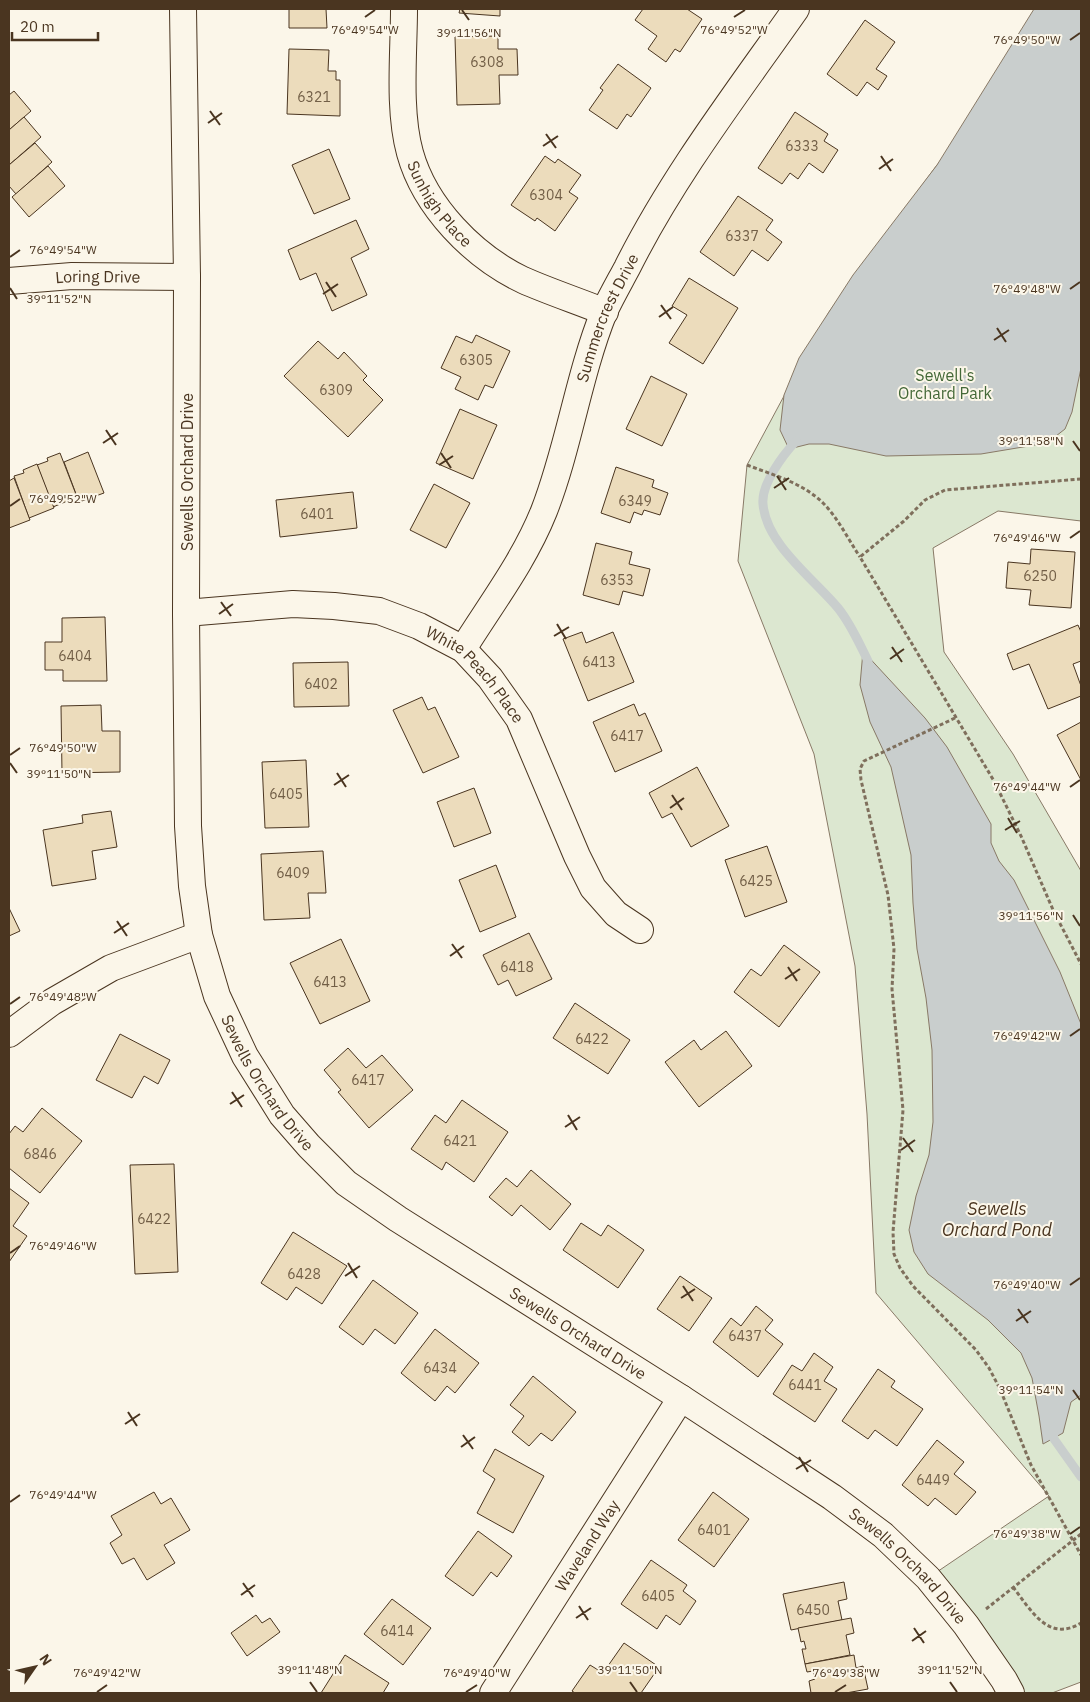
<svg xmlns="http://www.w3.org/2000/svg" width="1090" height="1702" font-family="'IBM Plex Sans',sans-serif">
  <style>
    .green { fill: #dce7d0; stroke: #887966 }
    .water { fill: #c9cecd; stroke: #887966 }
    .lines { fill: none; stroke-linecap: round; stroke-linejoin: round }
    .stream { stroke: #c9cecd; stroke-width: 9 }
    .building { fill: #ecdcbc; stroke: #4a3520 }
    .street-casing { stroke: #4a3520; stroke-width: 28 }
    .path { stroke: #7f6f5c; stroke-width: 3; stroke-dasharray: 4 2.5; stroke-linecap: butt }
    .street { stroke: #fbf6e9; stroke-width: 26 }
    .ticks { fill: none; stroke: #4a3520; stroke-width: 2 }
    .labels { text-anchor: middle; stroke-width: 4; stroke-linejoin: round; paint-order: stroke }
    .number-label { font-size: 14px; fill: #725f47 }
    .street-label { font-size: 16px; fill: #4a3520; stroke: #fbf6e9 }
    .park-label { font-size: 16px; fill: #436837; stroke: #fbf6e9 }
    .water-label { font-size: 18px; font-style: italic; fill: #4a3520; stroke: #fbf6e9 }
    .ticks-label { font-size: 12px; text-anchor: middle; fill: #4a3520; stroke: #fbf6e9; stroke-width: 4; stroke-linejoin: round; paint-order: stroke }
  </style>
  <rect width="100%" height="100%" fill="#fbf6e9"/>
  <!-- green -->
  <polygon class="green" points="1081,9 1081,521 998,511 933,548 944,652 1013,754 1081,871 1081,1682 1052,1693 1008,1693 928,1578 1049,1496 876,1293 867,1114 855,966 814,754 738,561 747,465 829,312 937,165"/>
  <!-- water -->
  <g class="water">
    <polygon points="1034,9 1081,9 1081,368 1072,412 1065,429 1047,443 981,454 886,456 829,444 809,444 789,449 780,430 784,395 799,358 853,275 937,165"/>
    <polygon points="863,651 925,718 947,747 991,824 991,843 999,861 1014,880 1060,972 1081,1024 1081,1395 1071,1402 1063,1433 1043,1444 1039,1416 1032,1378 1021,1353 988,1320 928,1274 914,1252 909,1230 916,1196 929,1155 933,1122 932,1050 926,998 917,949 913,903 911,855 891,767 870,722 860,685"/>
  </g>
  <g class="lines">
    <!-- stream -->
    <g class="stream">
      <path d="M796,441C783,455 761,484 763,504C766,544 813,578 838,608C851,624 859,643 868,661"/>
      <polyline points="1053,1427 1054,1439 1081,1477"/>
    </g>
  </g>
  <!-- building -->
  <g class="building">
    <polygon points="289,9 326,9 327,28 289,28"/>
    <polygon points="460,9 500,9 500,16 459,13"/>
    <polygon points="643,9 687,9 702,19 680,52 675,49 666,62 648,49 657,36 635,20"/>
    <polygon points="865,20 895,42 876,69 887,76 878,90 867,82 857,96 827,74"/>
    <polygon points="498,36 498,49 517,49 518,75 499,75 500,104 457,105 455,37"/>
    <polygon points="289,49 329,50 328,71 336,71 336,80 340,80 340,116 287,114"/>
    <polygon points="618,64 651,88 631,117 627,114 617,129 589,110 603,90 600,88"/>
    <polygon points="14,91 31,111 9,130 9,95"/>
    <polygon points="795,112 828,134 824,141 838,150 823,173 809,163 798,179 790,173 782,184 758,168"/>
    <polygon points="24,117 41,137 9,165 9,130"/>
    <polygon points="35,143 52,162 16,194 9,186 9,165"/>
    <polygon points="329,149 350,199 314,214 292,165"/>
    <polygon points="545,156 555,163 558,159 581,175 569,192 578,198 555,231 537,218 535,221 511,205"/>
    <polygon points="48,166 65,186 29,217 12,197"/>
    <polygon points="738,196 773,220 766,230 782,242 768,261 752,250 734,276 700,252"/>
    <polygon points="356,220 369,249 351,258 367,295 332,311 316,273 300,280 288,250"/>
    <polygon points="689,278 738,308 703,364 669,343 687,315 672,306"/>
    <polygon points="476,335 510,351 493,388 485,385 478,400 455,389 461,377 441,368 456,336 472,343"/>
    <polygon points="318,341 338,359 344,352 367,376 363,380 383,400 348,437 284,376"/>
    <polygon points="651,376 687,394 662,446 626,429"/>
    <polygon points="460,409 497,425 473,479 436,463"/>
    <polygon points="88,452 104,493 79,502 64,462"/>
    <polygon points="60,453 77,497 53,507 37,465 48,461 47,458"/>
    <polygon points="37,464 54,508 29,518 14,476 24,473 23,470"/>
    <polygon points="616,467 654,480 652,487 668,493 660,515 644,510 642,515 634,512 630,523 601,513"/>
    <polygon points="14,478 30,520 9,528 9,481"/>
    <polygon points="434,484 470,503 446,548 410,530"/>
    <polygon points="353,492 357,528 280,537 276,500"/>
    <polygon points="596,543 632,552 629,564 650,569 643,596 623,591 619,605 583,595"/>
    <polygon points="1031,549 1075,552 1071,608 1029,605 1031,590 1006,588 1008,562 1030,564"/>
    <polygon points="105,617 107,681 63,681 63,670 45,670 45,642 62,642 62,618"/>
    <polygon points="1078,625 1081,632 1081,661 1073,664 1081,686 1081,696 1048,709 1029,664 1013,670 1007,654"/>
    <polygon points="582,632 586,643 613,632 634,682 588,701 563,639"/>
    <polygon points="348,662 349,706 294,707 293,663"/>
    <polygon points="422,697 428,710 435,707 459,757 423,773 393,710"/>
    <polygon points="634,704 639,716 645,713 662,751 615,772 593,722"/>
    <polygon points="101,705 102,731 120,731 120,772 62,773 61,706"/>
    <polygon points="1081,722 1081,780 1057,735"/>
    <polygon points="306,760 309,827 265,828 262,762"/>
    <polygon points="697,767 729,826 691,847 672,813 662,818 649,793"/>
    <polygon points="474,788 491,833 454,847 437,802"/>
    <polygon points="111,811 117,847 92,851 96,879 52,886 43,830 83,823 82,815"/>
    <polygon points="767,846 787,902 745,917 725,860"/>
    <polygon points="323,851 326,893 308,893 310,918 264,920 261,854"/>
    <polygon points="496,865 516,917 480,932 459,880"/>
    <polygon points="9,908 20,931 9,936"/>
    <polygon points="529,933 552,979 516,996 508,980 498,985 483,955"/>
    <polygon points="341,939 370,1001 320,1024 290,963"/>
    <polygon points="784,945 820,972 779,1027 734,992 751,969 761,976"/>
    <polygon points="575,1003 630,1040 608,1074 553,1038"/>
    <polygon points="726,1031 752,1066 699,1107 665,1062 694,1040 701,1050"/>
    <polygon points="120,1034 170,1060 158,1084 144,1076 132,1098 96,1080"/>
    <polygon points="348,1048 366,1068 382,1055 413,1090 369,1128 338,1092 341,1090 324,1070"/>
    <polygon points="462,1100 508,1132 474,1182 446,1162 442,1170 411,1149 435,1115 446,1123"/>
    <polygon points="42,1108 82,1141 40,1193 9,1168 9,1134 15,1126 23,1132"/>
    <polygon points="174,1164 178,1272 135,1274 130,1165"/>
    <polygon points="531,1170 571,1204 550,1230 521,1205 512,1216 489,1197 506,1178 517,1187"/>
    <polygon points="9,1188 29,1203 13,1226 27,1236 9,1262"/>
    <polygon points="581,1223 601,1236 608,1225 644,1250 618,1288 563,1250"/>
    <polygon points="293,1232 347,1266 322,1304 296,1287 287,1300 261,1283"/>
    <polygon points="680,1276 712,1298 689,1331 657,1309"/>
    <polygon points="373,1280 418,1313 395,1344 375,1329 363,1345 339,1327"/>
    <polygon points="756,1306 773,1320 765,1330 783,1344 758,1377 713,1342 731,1318 741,1326"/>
    <polygon points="435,1329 479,1363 455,1393 447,1386 435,1401 401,1373"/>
    <polygon points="814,1353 833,1367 824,1381 837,1389 815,1422 773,1394 792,1365 802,1371"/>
    <polygon points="878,1369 895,1381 891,1387 923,1409 897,1446 875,1430 868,1439 842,1421"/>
    <polygon points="533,1376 576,1412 552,1441 541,1433 529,1446 512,1432 524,1416 510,1405"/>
    <polygon points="937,1440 964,1462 954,1474 976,1492 956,1515 935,1498 928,1506 902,1485"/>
    <polygon points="495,1449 544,1476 513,1533 477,1513 495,1479 483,1471"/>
    <polygon points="154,1492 161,1504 171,1498 190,1530 164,1545 175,1563 147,1580 134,1558 122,1564 110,1543 122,1535 111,1516"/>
    <polygon points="713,1492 749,1519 714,1567 678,1540"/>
    <polygon points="478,1531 512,1556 497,1577 491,1572 473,1596 445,1576"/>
    <polygon points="651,1560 687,1585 683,1591 696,1601 680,1625 666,1615 657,1629 621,1604"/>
    <polygon points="844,1582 847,1599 838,1601 842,1620 791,1630 783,1594"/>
    <polygon points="392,1599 431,1628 403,1665 364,1634"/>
    <polygon points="256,1615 262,1623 270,1618 280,1632 247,1656 231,1633"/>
    <polygon points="851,1618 854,1633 846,1635 850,1655 805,1664 802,1649 806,1649 804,1641 801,1642 798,1628"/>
    <polygon points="624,1643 659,1667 641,1693 575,1693 572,1691 590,1665 603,1673"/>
    <polygon points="345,1655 389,1683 383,1693 321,1693"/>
    <polygon points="854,1655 856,1668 863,1666 868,1689 846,1693 811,1693 809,1681 815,1679 813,1671 807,1672 805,1664"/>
  </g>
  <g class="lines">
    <defs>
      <g id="street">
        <path id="s1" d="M183,9L187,277L186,613L188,826L192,886L199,935L217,996L245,1056L282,1115L309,1146L346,1183L398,1219L681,1398L832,1497L883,1535L928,1578L966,1625L1004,1680L1011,1693"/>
        <path id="s2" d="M404,9C404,53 398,110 410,153C425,207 473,256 523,280C550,292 578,301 605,312"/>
        <path id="s3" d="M9,281L72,276L187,277"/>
        <path id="s4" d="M186,613L293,604L334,606L379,611L419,626L463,649L490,678L519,719L577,856L593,888L616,914L640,930"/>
        <path id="s5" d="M463,649C491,604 524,561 544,511C569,447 578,377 604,312C611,297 619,283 627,268C673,176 737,93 796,9"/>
        <polyline points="9,1034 52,1002 111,968 199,935"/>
        <path id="s6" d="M493,1693L681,1398"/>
      </g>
    </defs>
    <!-- street casing -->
    <use href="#street" class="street-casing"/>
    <!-- path -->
    <g class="path">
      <path d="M747,465C773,475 803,483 823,503C838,518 848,539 860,557"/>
      <polyline points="1081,479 945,490 925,500 904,521 860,557 994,781 1021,836 1054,912 1081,964"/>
      <polyline points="955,718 864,761 860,769 861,780 888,895 894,949 892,989 903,1110 893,1232 894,1254 900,1268 913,1286 976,1350 989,1368 1000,1389 1031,1465 1081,1555"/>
      <path d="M1013,1587C1031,1610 1048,1643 1081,1623"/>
      <polyline points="986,1609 1081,1534"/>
    </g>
    <!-- street -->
    <use href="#street" class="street"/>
  </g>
  <!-- ticks -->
  <path class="ticks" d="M462,10L469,20M365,17L375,10M734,17L745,10M1070,40L1080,33M210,111L220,125M208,123L222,113M546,134L556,148M543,146L558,136M881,156L891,171M879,169L893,159M10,257L20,250M326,282L336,297M10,288L17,299M1070,289L1080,282M323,294L338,284M661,305L671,319M659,317L673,307M997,328L1006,342M994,340L1009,330M106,430L116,445M1073,441L1080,451M103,443L118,433M441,453L451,468M439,465L453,456M777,476L786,490M774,488L789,478M10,506L20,499M1070,538L1080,531M221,602L231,616M219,614L233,604M557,624L566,639M554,636L569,627M892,647L902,662M890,659L904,649M10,755L20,748M10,763L17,773M337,773L346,787M334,785L349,775M1070,787L1080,780M672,795L682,810M670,808L684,798M1008,818L1017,833M1005,830L1020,821M1073,915L1080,926M117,921L127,936M114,933L129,923M452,944L462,958M450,956L464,946M788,967L797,981M785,979L800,969M10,1004L20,997M1070,1036L1080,1029M232,1092L242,1107M230,1104L244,1095M568,1115L577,1130M565,1127L580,1117M903,1138L913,1152M901,1150L915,1140M10,1253L20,1246M348,1263L357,1278M345,1276L360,1266M1070,1285L1080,1278M683,1286L693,1301M681,1298L695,1289M1018,1309L1028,1323M1016,1321L1031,1311M1073,1390L1080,1400M128,1412L137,1426M125,1424L140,1414M463,1435L473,1449M461,1447L475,1437M799,1457L808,1472M796,1469L811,1460M10,1502L20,1495M1070,1534L1080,1527M243,1583L253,1597M241,1595L255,1585M579,1606L588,1620M576,1618L591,1608M914,1628L924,1643M912,1641L926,1631M310,1682L317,1692M630,1682L637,1692M950,1682L957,1692M97,1692L107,1685M466,1692L477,1685M835,1692L846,1685"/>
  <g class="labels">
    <!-- number labels -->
    <g class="number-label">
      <text x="487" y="67">6308</text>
      <text x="314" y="102">6321</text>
      <text x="802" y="151">6333</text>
      <text x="546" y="200">6304</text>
      <text x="742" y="241">6337</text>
      <text x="476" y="365">6305</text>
      <text x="336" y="395">6309</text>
      <text x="635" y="506">6349</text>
      <text x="317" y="519">6401</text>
      <text x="1040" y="581">6250</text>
      <text x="617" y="585">6353</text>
      <text x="75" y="661">6404</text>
      <text x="599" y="667">6413</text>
      <text x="321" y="689">6402</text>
      <text x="627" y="741">6417</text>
      <text x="286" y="799">6405</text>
      <text x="293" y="878">6409</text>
      <text x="756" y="886">6425</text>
      <text x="517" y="972">6418</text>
      <text x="330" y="987">6413</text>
      <text x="592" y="1044">6422</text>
      <text x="368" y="1085">6417</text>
      <text x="460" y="1146">6421</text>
      <text x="40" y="1159">6846</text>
      <text x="154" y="1224">6422</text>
      <text x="304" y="1279">6428</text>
      <text x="745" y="1341">6437</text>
      <text x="440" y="1373">6434</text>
      <text x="805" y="1390">6441</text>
      <text x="933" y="1485">6449</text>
      <text x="714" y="1535">6401</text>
      <text x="658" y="1601">6405</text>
      <text x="813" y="1615">6450</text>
      <text x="397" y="1636">6414</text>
    </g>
    <!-- street labels -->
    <g class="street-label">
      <text dy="6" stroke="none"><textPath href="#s2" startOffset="204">Sunhigh Place</textPath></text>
      <text dy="6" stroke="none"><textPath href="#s3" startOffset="89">Loring Drive</textPath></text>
      <text dy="6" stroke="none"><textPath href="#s5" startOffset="364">Summercrest Drive</textPath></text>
      <text transform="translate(187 472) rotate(-90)" y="6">Sewells Orchard Drive</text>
      <text dy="6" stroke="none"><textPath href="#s4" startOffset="312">White Peach Place</textPath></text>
      <text dy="6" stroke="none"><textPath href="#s1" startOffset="1091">Sewells Orchard Drive</textPath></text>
      <text dy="6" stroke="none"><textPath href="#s1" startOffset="1496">Sewells Orchard Drive</textPath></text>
      <text dy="6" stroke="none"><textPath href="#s6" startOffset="175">Waveland Way</textPath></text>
      <text dy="6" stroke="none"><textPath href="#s1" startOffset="1901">Sewells Orchard Drive</textPath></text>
    </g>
    <!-- park labels -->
    <g class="park-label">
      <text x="945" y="381">Sewell's<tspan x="945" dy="18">Orchard Park</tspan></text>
    </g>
    <!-- water labels -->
    <g class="water-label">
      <text x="997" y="1215">Sewells<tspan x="997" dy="21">Orchard Pond</tspan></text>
    </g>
  </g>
  <g class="ticks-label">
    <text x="365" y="34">76°49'54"W</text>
    <text x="734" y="34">76°49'52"W</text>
    <text x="469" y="37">39°11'56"N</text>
    <text x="1027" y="44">76°49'50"W</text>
    <text x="63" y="254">76°49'54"W</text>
    <text x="1027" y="293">76°49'48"W</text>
    <text x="59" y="303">39°11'52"N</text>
    <text x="1031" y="445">39°11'58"N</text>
    <text x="63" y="503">76°49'52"W</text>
    <text x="1027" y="542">76°49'46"W</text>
    <text x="63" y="752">76°49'50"W</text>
    <text x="59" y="778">39°11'50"N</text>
    <text x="1027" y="791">76°49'44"W</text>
    <text x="1031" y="920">39°11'56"N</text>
    <text x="63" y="1001">76°49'48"W</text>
    <text x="1027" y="1040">76°49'42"W</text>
    <text x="63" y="1250">76°49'46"W</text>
    <text x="1027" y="1289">76°49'40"W</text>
    <text x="1031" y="1394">39°11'54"N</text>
    <text x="63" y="1499">76°49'44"W</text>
    <text x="1027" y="1538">76°49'38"W</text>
    <text x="310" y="1674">39°11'48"N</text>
    <text x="630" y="1674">39°11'50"N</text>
    <text x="950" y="1674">39°11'52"N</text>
    <text x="107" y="1677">76°49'42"W</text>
    <text x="477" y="1677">76°49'40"W</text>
    <text x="846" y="1677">76°49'38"W</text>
  </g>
  <!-- border -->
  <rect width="1090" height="1702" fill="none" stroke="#4a3520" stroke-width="20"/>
  <!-- north arrow -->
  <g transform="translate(35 1667) rotate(56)" stroke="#fbf6e9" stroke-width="4" paint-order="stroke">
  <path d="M0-4L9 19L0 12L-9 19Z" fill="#4a3520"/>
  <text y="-8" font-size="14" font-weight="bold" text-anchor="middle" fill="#4a3520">N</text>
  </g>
  <!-- scale -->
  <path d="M12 32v8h86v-8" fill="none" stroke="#4a3520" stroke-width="2.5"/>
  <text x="20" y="32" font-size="15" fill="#4a3520" stroke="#fbf6e9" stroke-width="4" paint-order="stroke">20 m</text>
</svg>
